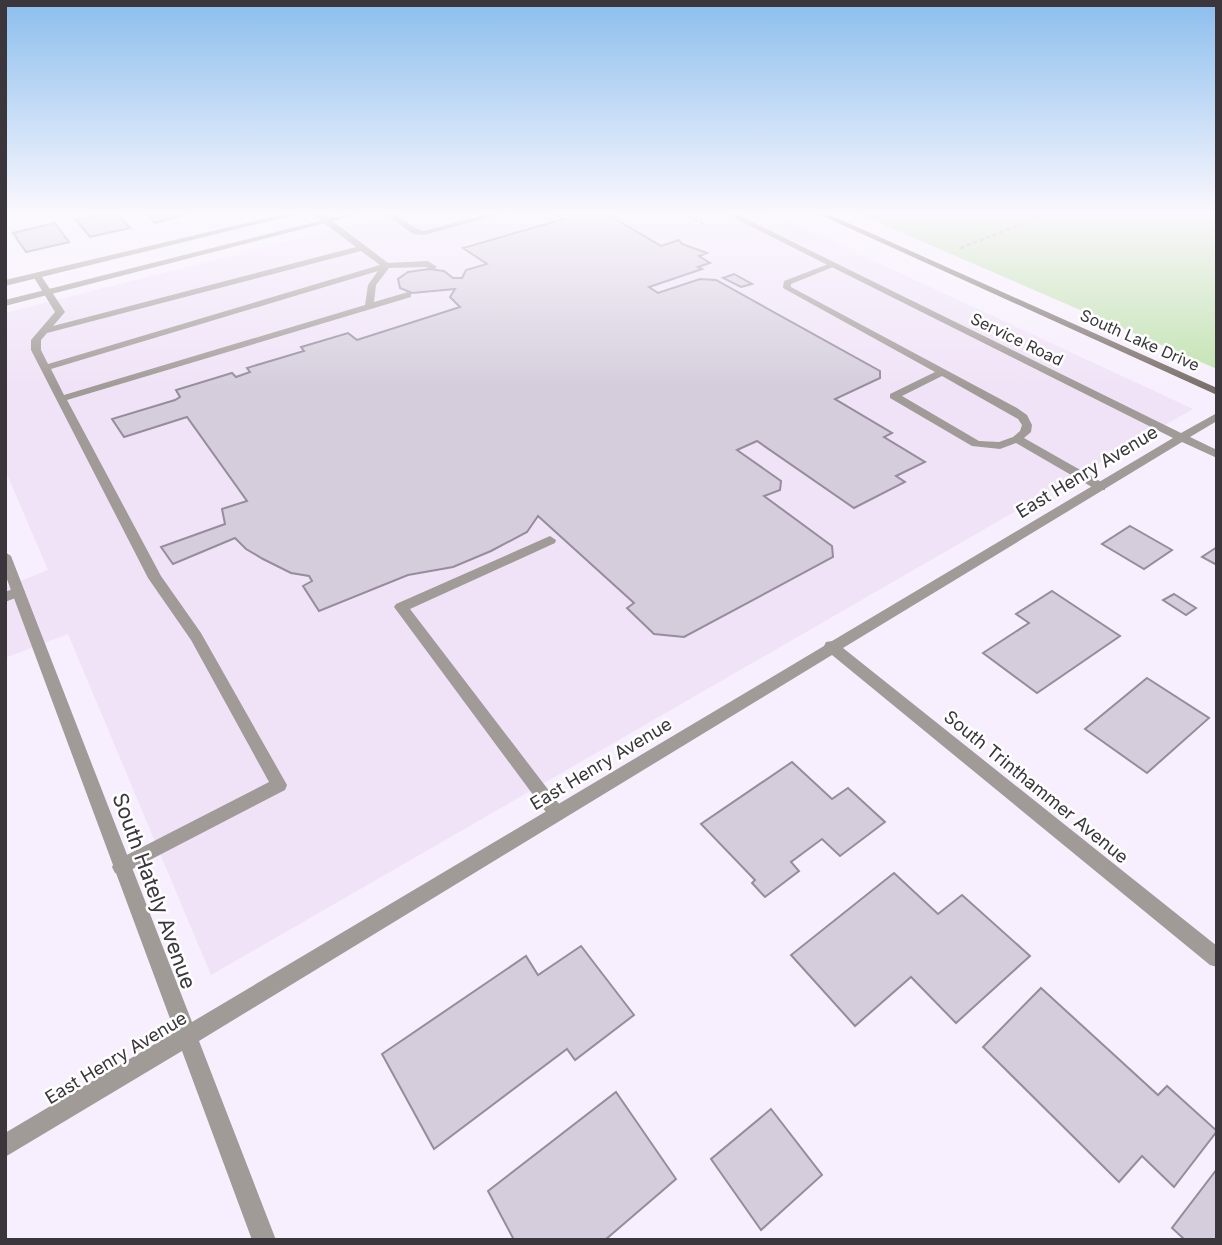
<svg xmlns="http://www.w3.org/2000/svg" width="1222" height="1245" font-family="Inter,sans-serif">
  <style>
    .medical { fill: #f0e3f7 }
    .green { fill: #c0e2ad }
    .building { fill: #d5cddc; stroke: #958d9b; stroke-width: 2 }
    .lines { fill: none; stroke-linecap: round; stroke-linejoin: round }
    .path { stroke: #ada7b2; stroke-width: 2.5; stroke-dasharray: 4.5 2.5; stroke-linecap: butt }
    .service { fill: #a19b97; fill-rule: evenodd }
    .minor { fill: #a19b97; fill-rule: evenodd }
    .tertiary { fill: #a19b97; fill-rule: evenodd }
    .secondary { fill: #7b716b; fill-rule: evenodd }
    .labels { text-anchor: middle; stroke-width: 5; stroke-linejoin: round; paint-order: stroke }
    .far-street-label { font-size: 16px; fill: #3a363c; stroke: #fff }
    .street-label { font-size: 18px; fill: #3a363c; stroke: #fff }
    .near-street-label { font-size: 21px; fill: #3a363c; stroke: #fff }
  </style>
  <rect width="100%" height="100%" fill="#f7effd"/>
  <!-- medical -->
  <polygon class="medical" points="400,213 771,213 1193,409 211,975 68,634 5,658 5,587 48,570 5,470 5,313"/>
  <!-- green -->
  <polygon class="green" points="856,213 1217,213 1217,369"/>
  <!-- building -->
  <g class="building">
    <polygon points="107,213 117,213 130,228 90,237 76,220"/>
    <polygon points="147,213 190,213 155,223"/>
    <polygon points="553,213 605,213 661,246 679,240 682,244 707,253 699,256 710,263 698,267 702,269 649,287 658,293 700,279 716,280 880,371 880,378 835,399 892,433 884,437 925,462 896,476 905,482 854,508 757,441 737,450 781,481 780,490 764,496 832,546 833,557 684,637 654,634 627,608 634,603 538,516 527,532 491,551 453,567 408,575 319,611 303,586 312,581 309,576 291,573 263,559 246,549 235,538 173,564 161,547 225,524 222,509 247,501 187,417 124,437 112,419 175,400 180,397 176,390 232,373 236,377 250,372 247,368 304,351 301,347 348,333 357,340 460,307 450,297 455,289 412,293 400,288 398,279 408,272 429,269 444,271 453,278 462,278 466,270 487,264 463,248 564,219"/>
    <polygon points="55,223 69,242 26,252 13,233"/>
    <polygon points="734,274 752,284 741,287 723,278"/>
    <polygon points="1130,526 1172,550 1144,569 1102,544"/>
    <polygon points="1217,547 1217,565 1202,557"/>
    <polygon points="1052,591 1120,636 1037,693 983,653 1029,623 1016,614"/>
    <polygon points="1174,594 1196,608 1186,615 1163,600"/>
    <polygon points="1147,678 1209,718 1147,773 1085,729"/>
    <polygon points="792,762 832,799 848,788 885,822 840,856 822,839 791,862 799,871 765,897 752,883 755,880 701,824"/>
    <polygon points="894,873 938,914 962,895 1030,956 956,1023 911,977 855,1026 791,955"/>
    <polygon points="581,946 634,1015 575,1060 567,1049 434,1149 382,1054 526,956 538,975"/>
    <polygon points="1041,988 1158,1095 1167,1086 1217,1131 1174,1187 1142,1156 1119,1182 983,1047"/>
    <polygon points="616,1092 676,1179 605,1240 514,1240 488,1191"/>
    <polygon points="771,1109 822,1175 761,1230 711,1159"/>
    <polygon points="1217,1169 1217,1240 1185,1240 1172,1228"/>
  </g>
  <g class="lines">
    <!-- path -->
    <g class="path">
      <polyline points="681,213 705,225"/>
      <polyline points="960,248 1050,213"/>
    </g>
    <!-- service -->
    <g class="service">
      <path d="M384,213C400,213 409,228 424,231L492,213H505L424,235L413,234Z"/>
      <path d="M324,219H330L388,263L428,261L437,267L433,270L426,267L389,268L376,285L374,302L408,292L411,293V297L67,400L161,576L201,633L287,785L285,790L121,875L115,873L112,867L115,861L269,782L191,640L148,578L31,350V340L55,312L33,276L40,274L65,312L53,326L356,247L324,223ZM361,251L380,265L48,364L41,350V340L47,333ZM378,271L368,285L365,305L64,395L51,369Z"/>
      <path d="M831,263L838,265L791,284V287L1017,408L1027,415L1032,425L1031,432L1024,438L1105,484V490H1097L1016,443L1000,449L972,446L890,398V394L935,372L783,288L784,281ZM942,376L1018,419L1022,425L1020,431L1013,437L999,442L979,441L902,396Z"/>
      <polygon points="550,536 556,540 555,543 410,609 563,809 565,814 563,819 557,821 551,819 394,607 396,604"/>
      <polygon points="18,587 25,592 23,595 5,602 5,592"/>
    </g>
    <!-- minor -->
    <g class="minor">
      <polygon points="313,213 322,213 331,221 324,223"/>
      <polygon points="724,213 734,213 1181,433 1217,413 1217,421 1190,437 1217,450 1217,458 1182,442 843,648 1217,946 1217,967 1210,965 832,655 199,1041 276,1240 252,1240 182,1051 5,1157 5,1133 175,1032 5,574 5,552 11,556 192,1022 824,646 826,642 832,641 1173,438"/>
    </g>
    <!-- tertiary -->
    <g class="tertiary">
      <polygon points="289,213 302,213 5,286 5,280"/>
      <polygon points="351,213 364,213 5,306 5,300"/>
    </g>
    <!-- secondary -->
    <polygon class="secondary" points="816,213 826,213 1217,388 1217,395"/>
  </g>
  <!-- sky -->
  <linearGradient id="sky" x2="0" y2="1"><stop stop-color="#8bbeed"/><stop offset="0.55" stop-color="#fbf8fe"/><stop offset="1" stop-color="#fbf8fe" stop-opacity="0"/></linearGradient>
  <rect width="1222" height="387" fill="url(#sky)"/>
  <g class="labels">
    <!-- far-street labels -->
    <g class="far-street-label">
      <text transform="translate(1017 339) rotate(26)" y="6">Service Road</text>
      <text transform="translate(1140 340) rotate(24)" y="6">South Lake Drive</text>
    </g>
    <!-- street labels -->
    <g class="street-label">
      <text transform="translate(1087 472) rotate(-31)" y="6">East Henry Avenue</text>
      <text transform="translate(601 764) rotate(-31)" y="6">East Henry Avenue</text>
      <text transform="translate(1036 787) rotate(39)" y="6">South Trinthammer Avenue</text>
      <text transform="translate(116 1058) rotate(-31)" y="6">East Henry Avenue</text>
    </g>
    <!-- near-street labels -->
    <g class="near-street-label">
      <text transform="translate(154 891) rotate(70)" y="7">South Hately Avenue</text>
    </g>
  </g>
  <!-- border -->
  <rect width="1222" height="1245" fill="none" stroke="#3a363c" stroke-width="14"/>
</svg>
